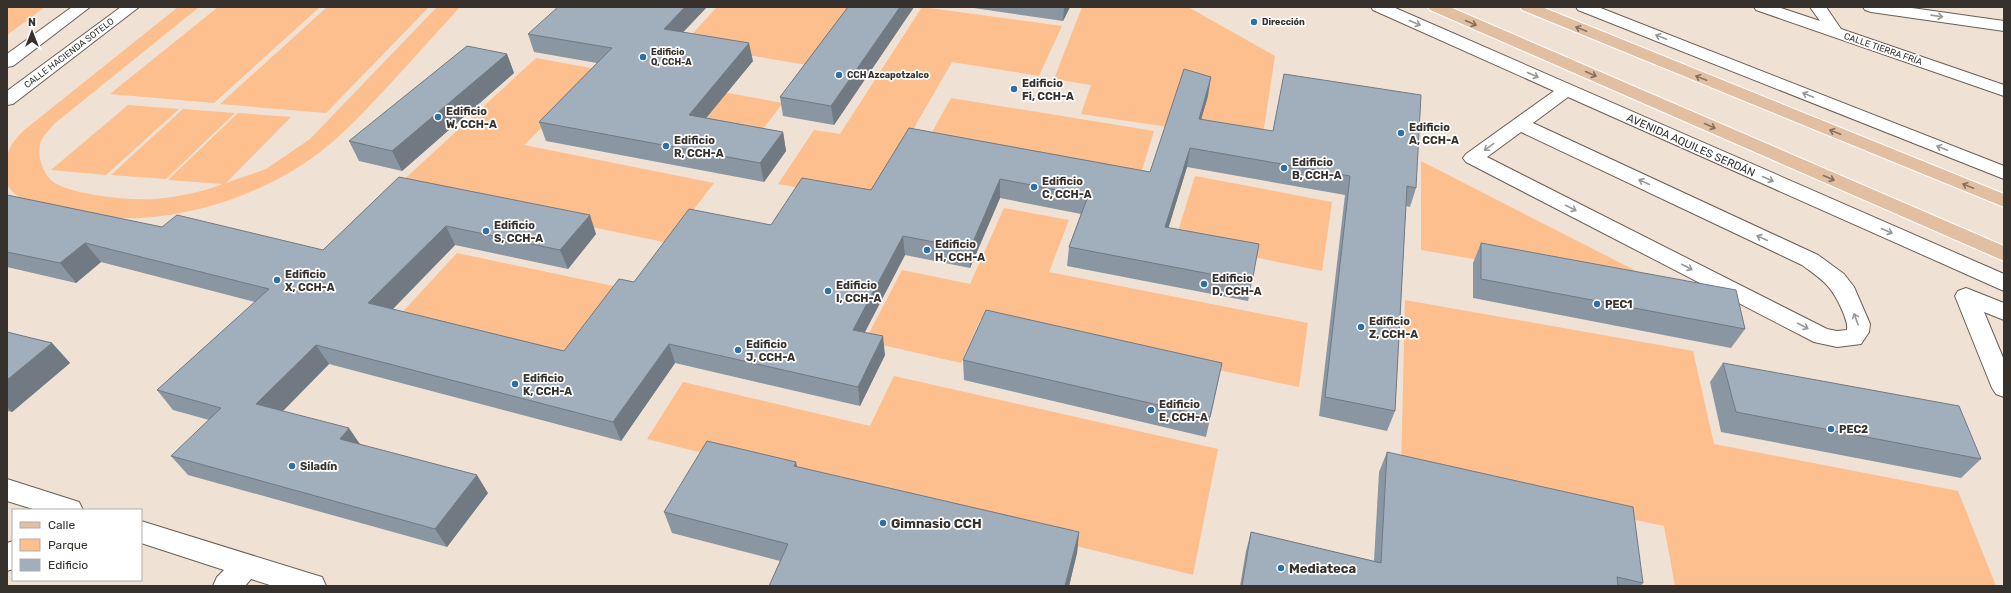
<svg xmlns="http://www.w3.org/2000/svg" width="2011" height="593" font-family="Rubik,sans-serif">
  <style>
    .green { fill: #fcbf8d }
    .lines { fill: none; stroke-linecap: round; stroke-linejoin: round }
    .minor-casing { stroke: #6b5e54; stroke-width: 2 }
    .major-casing { stroke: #fff; stroke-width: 2 }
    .minor { fill: #fff; fill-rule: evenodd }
    .major { fill: #e3bfa2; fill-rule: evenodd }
    .wall { fill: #8a96a1 }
    .shaded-wall { fill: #717a83 }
    .building { fill: #a1aebb; stroke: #717a83 }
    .oneway { stroke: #9a9896 }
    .oneway2 { stroke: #847161 }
    .poi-dot { fill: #2d70a5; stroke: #fff; stroke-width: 1.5 }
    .labels { text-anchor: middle; stroke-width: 3.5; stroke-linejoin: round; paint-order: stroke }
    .far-poi-label { font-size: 9px; font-weight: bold; fill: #36312c; stroke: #fff; text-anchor: start }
    .far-street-label { font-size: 9px; fill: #36312c; stroke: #fff }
    .poi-label { font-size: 11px; font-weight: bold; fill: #36312c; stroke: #fff; text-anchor: start }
    .street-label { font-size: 11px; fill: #36312c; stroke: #fff }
    .near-poi-label { font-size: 13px; font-weight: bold; fill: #36312c; stroke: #fff; text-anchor: start }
  </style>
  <rect width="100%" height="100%" fill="#f0e1d5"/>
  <!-- green -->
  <g class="green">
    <polygon points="7,7 45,7 7,35"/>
    <path d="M178,7H199L54,124C50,129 44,135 41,141C39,146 39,154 40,159C42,167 45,174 51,180C67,195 133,201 155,199C178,197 202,192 223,184L168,180L238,113L291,117L226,183L266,169L310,139L437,7H460C437,32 414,58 391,83C351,126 322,158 268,184C229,203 183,216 140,218C114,220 15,212 7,183C6,179 7,172 7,168C7,149 10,145 23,131Z"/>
    <polygon points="218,7 320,7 214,103 110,94"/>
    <polygon points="327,7 429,7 326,113 220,104"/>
    <polygon points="717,7 842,7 849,8 807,65 683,44"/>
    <polygon points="922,7 1062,26 1039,76 952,62 872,201 778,184 814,130 840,134"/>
    <polygon points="1082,7 1188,7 1275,56 1262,141 1081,114 1091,85 1054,79"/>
    <polygon points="536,58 783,103 755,139 566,104 524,145 714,183 668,243 397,186"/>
    <polygon points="951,98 1154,131 1139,180 926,143"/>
    <polygon points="128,105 179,109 106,175 51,170"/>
    <polygon points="183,109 235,113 166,179 111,175"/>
    <polygon points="1421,161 1681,294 1421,250"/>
    <polygon points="1195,176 1332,202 1322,271 1175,241"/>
    <polygon points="1004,208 1069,220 1049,272 1308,323 1299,387 980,320 961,363 865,341 902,270 970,284"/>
    <polygon points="457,253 623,288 570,358 396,319"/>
    <polygon points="1405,300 1693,351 1714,444 1958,491 1996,586 1675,586 1664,526 1401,471"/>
    <polygon points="894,376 1218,449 1193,575 647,439 683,382 870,426"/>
  </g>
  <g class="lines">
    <defs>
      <g id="minor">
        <polygon points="72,7 90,7 13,66 7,67 7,54"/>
        <polygon points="121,7 139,7 13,104 7,105 7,91"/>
        <path d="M1371,7H1393L2004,274V291L1568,97L1533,123L1818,255L1844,274L1854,287L1870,324L1869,332L1861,344L1837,347L1814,342L1466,162L1463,158L1466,154L1554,91L1373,10ZM1521,132L1802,265C1824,281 1832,286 1843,312C1845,318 1848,323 1847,330L1837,331L1827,329L1487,157Z"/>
        <polygon points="1576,7 1598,7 2004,166 2004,179 1578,10"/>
        <polygon points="1754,7 1778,7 1820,21 1810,7 1826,7 1841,29 2004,85 2004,96 1756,10"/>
        <polygon points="1863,7 1905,7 2004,21 2004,31 1871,12 1865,10"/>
        <polygon points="1966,288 2004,303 2004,320 1984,312 2004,360 2004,397 1996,394 1992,388 1955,296 1958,291"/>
        <polygon points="7,479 79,502 83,510 36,510 7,501"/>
        <polygon points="141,521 312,574 322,577 326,586 273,586 251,579 245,586 213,586 217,577 224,570 141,543"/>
        <polygon points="13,541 13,569 7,571 7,543"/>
      </g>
      <g id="major">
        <polygon points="1428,7 1450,7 2004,246 2004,261 1430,10"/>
        <polygon points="1520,7 1542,7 2004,194 2004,207 1522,10"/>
      </g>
    </defs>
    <!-- minor casing -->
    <use href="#minor" class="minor-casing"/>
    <!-- major casing -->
    <use href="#major" class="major-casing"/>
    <!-- minor -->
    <use href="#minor" class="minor"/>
    <!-- major -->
    <use href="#major" class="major"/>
  </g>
  <!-- wall -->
  <g class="wall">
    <polygon points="707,7 683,32 753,61 706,118 783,132 786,151 764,182 546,141 539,122 597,63 534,52 528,34"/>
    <polygon points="848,7 914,7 834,125 783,116 780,97"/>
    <polygon points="967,7 1070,7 1063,21"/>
    <polygon points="507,54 514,73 402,171 359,161 349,141"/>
    <polygon points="1208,96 1201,119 1416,188 1410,207 1406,206 1395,411 1387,431 1319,416 1345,195 1187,167 1168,228 1252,282 1248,301 1067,266 1069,247 1081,214 1000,198 970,268 905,255 865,332 885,355 860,406 675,363 621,441 329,364 283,411 360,444 488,493 447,547 188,475 171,456 209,420 173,410 157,390 255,302 101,262 76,283 7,267 7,195 162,227 323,250 399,177 596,234 568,269 455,245 393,309 564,351 634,282 771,225 871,190 909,128 1150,172"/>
    <polygon points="1481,243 1745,329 1731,348 1473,298 1473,263"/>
    <polygon points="7,332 52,343 70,363 12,412 7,411"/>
    <polygon points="963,360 1222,363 1206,437 964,380"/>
    <polygon points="1723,363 1981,459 1961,478 1721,432 1710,382"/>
    <polygon points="1387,452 1643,583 1641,586 1240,586 1246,551 1251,532 1374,561 1379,472"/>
    <polygon points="797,467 1079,532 1077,553 1069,586 769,586 780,561 672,533 664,512"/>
  </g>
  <!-- shaded-wall -->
  <g class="shaded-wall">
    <polygon points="685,7 707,7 669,47 664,29"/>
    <polygon points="900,7 914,7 834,125 831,106"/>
    <polygon points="1064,7 1070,7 1063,21"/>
    <polygon points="749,43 753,61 693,134 689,115"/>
    <polygon points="507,54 514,73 402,171 392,151"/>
    <polygon points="1211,77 1208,96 1196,137 1199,119"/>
    <polygon points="783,132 786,151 764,182 760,163"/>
    <polygon points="1190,148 1187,167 1163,246 1165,227"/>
    <polygon points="1000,179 1000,198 970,268 970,249"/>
    <polygon points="590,215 596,234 568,269 560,250"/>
    <polygon points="446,226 455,245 380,322 368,303"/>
    <polygon points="903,236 905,255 856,349 853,330"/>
    <polygon points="85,243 101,262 76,283 60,263"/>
    <polygon points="883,336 885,355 860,406 858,387"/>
    <polygon points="52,343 70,363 12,412 7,407 7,380"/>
    <polygon points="669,344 675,363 621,441 613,422"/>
    <polygon points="316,345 329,364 271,423 256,404"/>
    <polygon points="349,428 362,447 340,439"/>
    <polygon points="796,462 801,483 794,466"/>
    <polygon points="477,475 488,493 447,547 435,529"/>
    <polygon points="1079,532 1077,553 1069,586 1065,586"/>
  </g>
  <!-- building -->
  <g class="building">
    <polygon points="558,7 685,7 664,29 749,43 689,115 783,132 760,163 539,122 612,48 528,34"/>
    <polygon points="848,7 900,7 831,106 780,97"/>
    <polygon points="467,46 507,54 392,151 349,141"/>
    <polygon points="1184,69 1211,77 1199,119 1273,131 1284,74 1421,95 1416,188 1407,186 1395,411 1325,397 1350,176 1190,148 1165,227 1259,244 1252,282 1069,247 1088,196 1000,179 970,249 903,236 853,330 883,336 858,387 669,344 613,422 316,345 256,404 349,428 340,439 477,475 435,529 171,456 221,408 157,390 269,289 85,243 60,263 7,252 7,195 162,227 177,215 323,250 399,177 590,215 560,250 446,226 368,303 564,351 619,279 634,282 689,209 771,225 802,178 871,190 909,128 1150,172"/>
    <polygon points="1481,243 1736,290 1745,329 1481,279"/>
    <polygon points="986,310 1222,363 1210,417 963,360"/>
    <polygon points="7,332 52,343 7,380"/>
    <polygon points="1723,363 1959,406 1981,459 1736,412"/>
    <polygon points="707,441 796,462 794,466 1079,532 1065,586 769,586 788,544 664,512"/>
    <polygon points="1387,452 1633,507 1643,583 1617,577 1618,586 1242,586 1251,532 1381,563"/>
  </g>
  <!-- one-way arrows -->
  <defs><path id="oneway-shaft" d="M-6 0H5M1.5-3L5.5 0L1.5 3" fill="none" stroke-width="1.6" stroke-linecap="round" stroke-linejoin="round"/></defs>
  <g class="oneway">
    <use href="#oneway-shaft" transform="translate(1937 16) rotate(8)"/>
    <use href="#oneway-shaft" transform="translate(1415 23) rotate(24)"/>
    <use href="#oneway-shaft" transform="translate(1661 37) rotate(-158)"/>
    <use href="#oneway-shaft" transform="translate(1533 75) rotate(24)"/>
    <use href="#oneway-shaft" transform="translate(1808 95) rotate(-158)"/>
    <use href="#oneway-shaft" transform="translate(1489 147) rotate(144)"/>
    <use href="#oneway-shaft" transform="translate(1942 148) rotate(-158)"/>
    <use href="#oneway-shaft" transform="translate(1768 179) rotate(24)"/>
    <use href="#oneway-shaft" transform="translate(1644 182) rotate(-155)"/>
    <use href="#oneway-shaft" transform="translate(1571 208) rotate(27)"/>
    <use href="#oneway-shaft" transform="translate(1887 231) rotate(24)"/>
    <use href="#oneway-shaft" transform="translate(1762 238) rotate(-155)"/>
    <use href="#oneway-shaft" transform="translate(1687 267) rotate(27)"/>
    <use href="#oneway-shaft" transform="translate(1856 319) rotate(-110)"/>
    <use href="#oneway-shaft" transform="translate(1803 326) rotate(27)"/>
  </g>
  <g class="oneway2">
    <use href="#oneway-shaft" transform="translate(1471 23) rotate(24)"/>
    <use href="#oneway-shaft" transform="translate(1581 29) rotate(-158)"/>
    <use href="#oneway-shaft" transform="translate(1591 74) rotate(24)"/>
    <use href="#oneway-shaft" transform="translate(1701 78) rotate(-158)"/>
    <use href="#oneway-shaft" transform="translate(1710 126) rotate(24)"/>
    <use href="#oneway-shaft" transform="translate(1835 132) rotate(-158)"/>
    <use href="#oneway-shaft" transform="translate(1829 178) rotate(24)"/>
    <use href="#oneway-shaft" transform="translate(1968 186) rotate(-158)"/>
  </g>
  <!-- markers -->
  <g class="poi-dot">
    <circle cx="1254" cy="22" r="4"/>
    <circle cx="643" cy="57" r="4"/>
    <circle cx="839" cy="75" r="4"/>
    <circle cx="1014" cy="89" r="4"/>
    <circle cx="438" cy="117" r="4"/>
    <circle cx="1401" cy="133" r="4"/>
    <circle cx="666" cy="146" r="4"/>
    <circle cx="1284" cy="168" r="4"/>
    <circle cx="1034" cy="187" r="4"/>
    <circle cx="486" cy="231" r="4"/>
    <circle cx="927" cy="250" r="4"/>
    <circle cx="277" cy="280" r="4"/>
    <circle cx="1204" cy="284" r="4"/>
    <circle cx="828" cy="291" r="4"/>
    <circle cx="1597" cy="304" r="4"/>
    <circle cx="1361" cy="327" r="4"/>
    <circle cx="738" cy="350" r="4"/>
    <circle cx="515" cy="384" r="4"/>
    <circle cx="1151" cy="410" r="4"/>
    <circle cx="1831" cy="429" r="4"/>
    <circle cx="292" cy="466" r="4"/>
    <circle cx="883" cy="523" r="4"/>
    <circle cx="1281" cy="568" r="4"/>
  </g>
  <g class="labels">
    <!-- far-poi labels -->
    <g class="far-poi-label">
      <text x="1262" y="25">Dirección</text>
      <text x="651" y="55">Edificio<tspan x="651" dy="10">Q, CCH-A</tspan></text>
      <text x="847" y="78">CCH Azcapotzalco</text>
    </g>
    <!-- far-street labels -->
    <g class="far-street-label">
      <text transform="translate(1883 49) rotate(19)" y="3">CALLE TIERRA FRÍA</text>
      <text transform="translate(69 53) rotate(-37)" y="3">CALLE HACIENDA SOTELO</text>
    </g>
    <!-- poi labels -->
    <g class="poi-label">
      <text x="1022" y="87">Edificio<tspan x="1022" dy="13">Fi, CCH-A</tspan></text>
      <text x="446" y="115">Edificio<tspan x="446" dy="13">W, CCH-A</tspan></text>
      <text x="1409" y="131">Edificio<tspan x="1409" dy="13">A, CCH-A</tspan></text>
      <text x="674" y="144">Edificio<tspan x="674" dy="13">R, CCH-A</tspan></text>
      <text x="1292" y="166">Edificio<tspan x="1292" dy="13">B, CCH-A</tspan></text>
      <text x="1042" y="185">Edificio<tspan x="1042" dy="13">C, CCH-A</tspan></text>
      <text x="494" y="229">Edificio<tspan x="494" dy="13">S, CCH-A</tspan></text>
      <text x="935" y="248">Edificio<tspan x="935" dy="13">H, CCH-A</tspan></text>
      <text x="285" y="278">Edificio<tspan x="285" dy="13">X, CCH-A</tspan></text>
      <text x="1212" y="282">Edificio<tspan x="1212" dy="13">D, CCH-A</tspan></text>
      <text x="836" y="289">Edificio<tspan x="836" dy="13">I, CCH-A</tspan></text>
      <text x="1605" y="308">PEC1</text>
      <text x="1369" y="325">Edificio<tspan x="1369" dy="13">Z, CCH-A</tspan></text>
      <text x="746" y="348">Edificio<tspan x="746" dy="13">J, CCH-A</tspan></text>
      <text x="523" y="382">Edificio<tspan x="523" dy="13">K, CCH-A</tspan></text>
      <text x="1159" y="408">Edificio<tspan x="1159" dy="13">E, CCH-A</tspan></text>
      <text x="1839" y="433">PEC2</text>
      <text x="300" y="470">Siladín</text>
    </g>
    <!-- street labels -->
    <g class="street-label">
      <text transform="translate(1691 145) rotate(24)" y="4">AVENIDA AQUILES SERDÁN</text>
    </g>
    <!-- near-poi labels -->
    <g class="near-poi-label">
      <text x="891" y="528">Gimnasio CCH</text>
      <text x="1289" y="573">Mediateca</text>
    </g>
  </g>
  <!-- border -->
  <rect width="2011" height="593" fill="none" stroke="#36312c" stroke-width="16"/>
  <!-- legend -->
  <rect x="12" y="509" width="130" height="72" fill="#ffffff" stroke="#afadab"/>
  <rect x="20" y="522" width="20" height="6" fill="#e3bfa2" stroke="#afadab"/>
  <text x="48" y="529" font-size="12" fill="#36312c">Calle</text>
  <rect x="20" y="539" width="20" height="12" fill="#fcbf8d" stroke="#afadab"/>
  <text x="48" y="549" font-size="12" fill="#36312c">Parque</text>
  <rect x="20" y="559" width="20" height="12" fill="#a1aebb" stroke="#afadab"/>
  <text x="48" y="569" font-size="12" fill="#36312c">Edificio</text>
  <!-- north arrow -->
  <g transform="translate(32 32)" stroke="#ffffff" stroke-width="3" paint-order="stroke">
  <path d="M0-3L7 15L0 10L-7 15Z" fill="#36312c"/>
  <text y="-6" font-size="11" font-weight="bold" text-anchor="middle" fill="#36312c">N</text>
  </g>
</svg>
